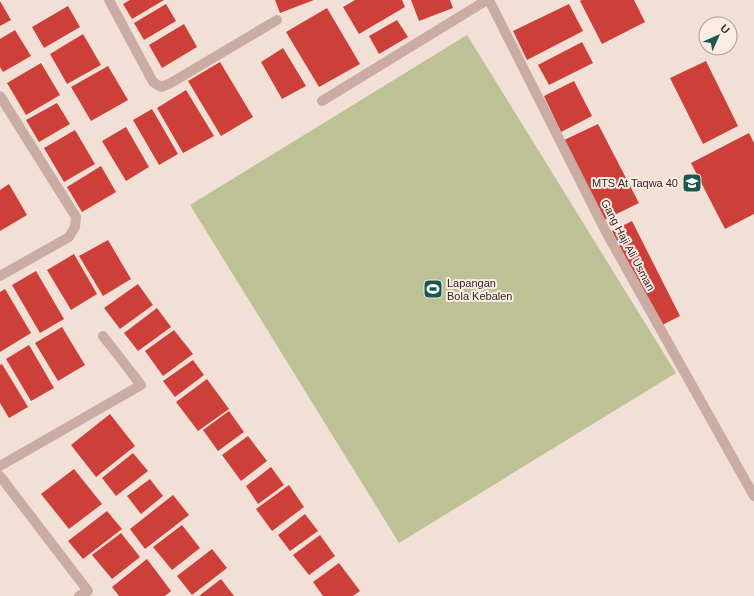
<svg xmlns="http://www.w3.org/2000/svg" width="754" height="596" font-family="Arial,sans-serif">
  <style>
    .grass { fill: #bcc296 }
    .building { fill: #cd4039 }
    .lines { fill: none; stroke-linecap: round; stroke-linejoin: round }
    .minor { stroke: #cbaca2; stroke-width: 10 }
    .labels { text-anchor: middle; stroke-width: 4; stroke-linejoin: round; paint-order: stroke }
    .poi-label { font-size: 11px; fill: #352725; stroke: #faebe3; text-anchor: end }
    .street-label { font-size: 11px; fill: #352725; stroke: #faebe3 }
  </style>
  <rect width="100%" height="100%" fill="#f2e0d6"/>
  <!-- grass -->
  <polygon class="grass" points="467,35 676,373 399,543 190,205"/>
  <!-- building -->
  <g class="building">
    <polygon points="130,0 164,0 132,19 123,4"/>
    <polygon points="275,0 314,0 280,13"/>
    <polygon points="355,0 402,0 405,7 359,34 343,7"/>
    <polygon points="411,0 450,0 453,8 419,21"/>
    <polygon points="582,0 634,0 645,22 602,44 580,1"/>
    <polygon points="0,1 11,20 0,26"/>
    <polygon points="166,4 176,21 144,40 134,23"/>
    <polygon points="569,4 583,31 527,60 513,31"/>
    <polygon points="68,6 80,27 44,48 32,27"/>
    <polygon points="327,8 360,64 319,87 286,32"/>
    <polygon points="397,20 408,37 379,54 369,36"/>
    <polygon points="184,24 197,47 162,68 149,45"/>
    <polygon points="15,30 31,56 3,72 0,67 0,39"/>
    <polygon points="83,34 101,65 67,84 50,54"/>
    <polygon points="582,42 593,63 549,85 538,65"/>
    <polygon points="283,48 306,86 282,99 261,62"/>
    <polygon points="706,61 738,126 703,144 670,78"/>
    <polygon points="220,62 253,117 221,136 188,81"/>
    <polygon points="41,63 60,95 26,115 7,83"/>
    <polygon points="108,66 128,100 91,121 71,87"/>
    <polygon points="574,81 592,116 561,132 544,96"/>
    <polygon points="186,90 214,136 183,153 157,108"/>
    <polygon points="57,103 70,124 39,142 26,120"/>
    <polygon points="152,109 178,154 159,165 133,120"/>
    <polygon points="598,124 639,203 602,221 562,141"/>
    <polygon points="126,127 149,167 126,181 102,141"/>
    <polygon points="75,130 95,164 64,182 44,148"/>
    <polygon points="749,133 754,143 754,214 725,229 691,163"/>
    <polygon points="101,166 116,192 82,212 67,187"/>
    <polygon points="9,184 27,215 0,231 0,190"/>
    <polygon points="632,221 680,316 660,326 612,231"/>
    <polygon points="108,240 131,279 103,296 79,256"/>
    <polygon points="74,254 97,294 71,310 47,270"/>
    <polygon points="36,271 64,319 40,333 12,285"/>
    <polygon points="138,284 153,305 120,329 104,308"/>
    <polygon points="5,289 31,333 0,352 0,292"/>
    <polygon points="157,308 171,327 138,351 124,333"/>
    <polygon points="62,327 85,365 58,381 35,343"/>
    <polygon points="174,330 193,354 163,376 145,351"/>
    <polygon points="29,345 54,388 31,401 6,359"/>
    <polygon points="193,360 204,375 175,397 163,381"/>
    <polygon points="2,364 28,407 9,418 0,403 0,365"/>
    <polygon points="207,379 229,409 198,431 176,402"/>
    <polygon points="229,411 244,432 218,451 203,430"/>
    <polygon points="110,414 135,446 96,477 71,445"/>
    <polygon points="248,436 267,461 241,481 222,455"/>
    <polygon points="133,453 148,471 116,496 102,478"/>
    <polygon points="271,467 284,485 258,504 246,486"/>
    <polygon points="74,469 102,504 69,529 41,494"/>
    <polygon points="150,479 163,496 141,514 127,496"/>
    <polygon points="289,485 304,507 272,531 256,509"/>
    <polygon points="173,495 189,515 145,549 130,529"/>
    <polygon points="107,511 122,529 83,559 68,541"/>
    <polygon points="305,514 318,531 290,551 278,535"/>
    <polygon points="182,525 200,548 172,570 153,547"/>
    <polygon points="121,533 140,557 112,579 92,555"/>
    <polygon points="320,535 335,556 309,575 293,555"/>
    <polygon points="212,549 227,568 192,595 177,576"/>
    <polygon points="147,559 171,591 165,596 119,596 112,587"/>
    <polygon points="339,563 360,591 353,596 323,596 313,582"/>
    <polygon points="221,579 234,596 199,596"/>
  </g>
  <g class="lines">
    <!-- minor -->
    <g class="minor">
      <polyline points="109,0 153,82 161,87 169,84 277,20"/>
      <polyline points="489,0 606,232 754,496"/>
      <polyline points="0,96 76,217 75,227 69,237 0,276"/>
      <polyline points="322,101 487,0"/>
      <polyline points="0,466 141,385 103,336"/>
      <polyline points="0,476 88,591 79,596"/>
    </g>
  </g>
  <!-- icons -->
  <defs>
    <symbol id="school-square" viewBox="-11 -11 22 22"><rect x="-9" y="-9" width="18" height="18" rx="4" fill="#185850" stroke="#faebe3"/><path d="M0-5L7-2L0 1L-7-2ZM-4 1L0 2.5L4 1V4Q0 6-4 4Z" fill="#fff"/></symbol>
    <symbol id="stadium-square" viewBox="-11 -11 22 22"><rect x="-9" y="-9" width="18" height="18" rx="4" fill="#185850" stroke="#faebe3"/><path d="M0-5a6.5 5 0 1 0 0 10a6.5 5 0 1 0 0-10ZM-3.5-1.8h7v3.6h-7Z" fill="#fff"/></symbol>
  </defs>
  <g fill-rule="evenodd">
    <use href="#school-square" x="681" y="172" width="22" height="22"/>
    <use href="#stadium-square" x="422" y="278" width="22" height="22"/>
  </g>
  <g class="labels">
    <!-- poi labels -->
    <g class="poi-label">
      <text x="678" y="187">MTS At Taqwa 40</text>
      <text x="447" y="287" text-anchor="start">Lapangan<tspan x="447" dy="13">Bola Kebalen</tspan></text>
    </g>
    <!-- street labels -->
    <g class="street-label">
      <text transform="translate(628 245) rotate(62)" y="4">Gang Haji Ali Usman</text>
    </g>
  </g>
  <!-- north arrow -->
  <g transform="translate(718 36) rotate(45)"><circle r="19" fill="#faebe3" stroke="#ab9d97"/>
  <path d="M0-3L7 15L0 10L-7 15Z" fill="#185850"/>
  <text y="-6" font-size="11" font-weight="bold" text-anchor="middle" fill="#352725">U</text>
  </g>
</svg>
